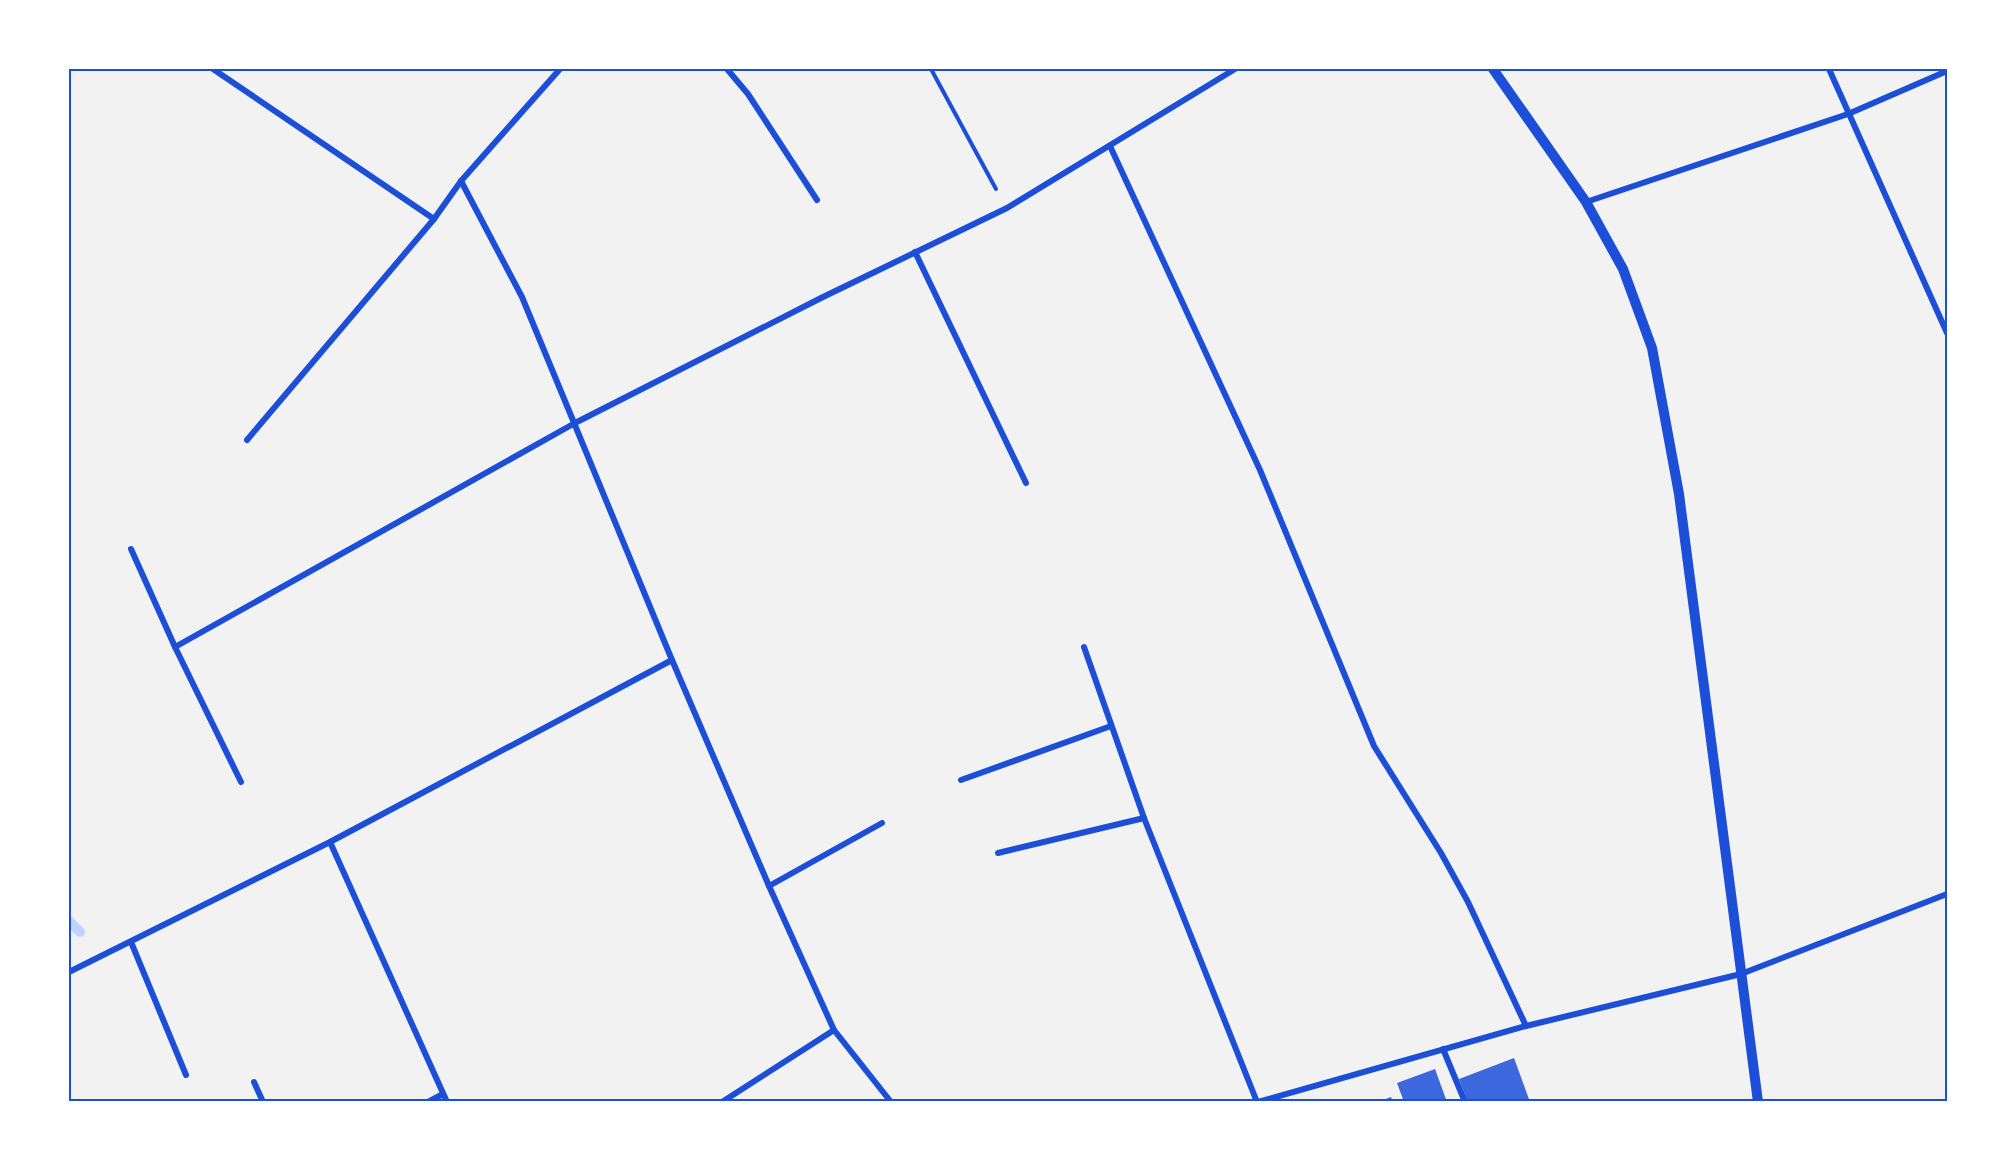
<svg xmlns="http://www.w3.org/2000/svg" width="2016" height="1171" font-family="Manrope,sans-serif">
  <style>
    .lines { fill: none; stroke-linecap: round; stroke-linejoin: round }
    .stream { stroke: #bfd3fe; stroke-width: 10 }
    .building { fill: #3d67dc }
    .path { stroke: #1d4ed8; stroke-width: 4 }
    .minor { stroke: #1d4ed8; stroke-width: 6 }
    .tertiary { stroke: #1d4ed8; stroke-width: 10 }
    .neatline { fill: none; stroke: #1d4ed8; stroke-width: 2 }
  </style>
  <rect width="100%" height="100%" fill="#f2f2f2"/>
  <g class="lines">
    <!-- stream -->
    <polyline class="stream" points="69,921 80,932"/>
  </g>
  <!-- building -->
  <g class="building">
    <polygon points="1514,1058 1530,1102 1468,1102 1459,1079"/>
    <polygon points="1435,1069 1447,1102 1404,1102 1397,1083"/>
    <polygon points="1391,1097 1393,1102 1378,1102"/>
  </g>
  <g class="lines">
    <!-- path -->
    <polyline class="path" points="931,69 996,189"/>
    <!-- minor -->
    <g class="minor">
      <polyline points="213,69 434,219"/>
      <polyline points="727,69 748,94 817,200"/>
      <polyline points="1829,69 1947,333"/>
      <polyline points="1110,146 1260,470 1374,746 1441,853 1468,902 1526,1026"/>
      <polyline points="461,181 522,297 672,660 769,886 834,1030 891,1102"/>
      <polyline points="1586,202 1848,114 1947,71"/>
      <polyline points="915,252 1026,483"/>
      <polyline points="247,440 434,219 461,181 560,69"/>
      <polyline points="131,549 175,647"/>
      <polyline points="1084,647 1144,818 1257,1102"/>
      <polyline points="961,780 1111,726"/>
      <polyline points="241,782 175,647 575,423 823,297 1007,208 1235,69"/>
      <polyline points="330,842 447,1102"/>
      <polyline points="998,853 1144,818"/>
      <polyline points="769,886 882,823"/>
      <polyline points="131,942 186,1075"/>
      <polyline points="69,972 330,842 672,660"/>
      <polyline points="1443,1049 1465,1102"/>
      <polyline points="254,1082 263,1102"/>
      <polyline points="428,1102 443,1094"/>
      <polyline points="722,1102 834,1030"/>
      <polyline points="1258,1102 1526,1026 1741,974 1947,894"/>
    </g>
    <!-- tertiary -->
    <polyline class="tertiary" points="1493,69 1586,202 1623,269 1652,348 1679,494 1758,1102"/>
  </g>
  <!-- border -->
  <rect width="2016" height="1171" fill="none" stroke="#ffffff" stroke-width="141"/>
  <rect x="70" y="70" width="1876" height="1030" class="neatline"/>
</svg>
